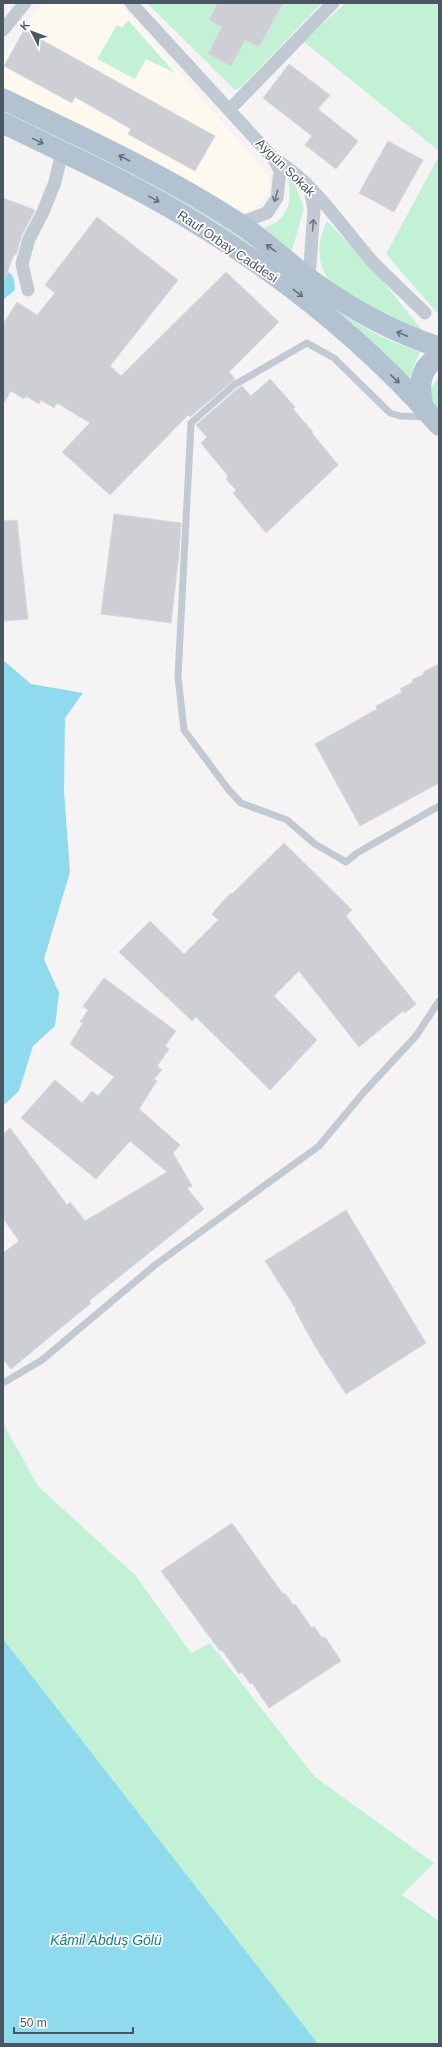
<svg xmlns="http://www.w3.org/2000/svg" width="442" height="2047" font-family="Helvetica,sans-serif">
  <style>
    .commercial { fill: #fdf9ef }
    .green { fill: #c3f1d5 }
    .water { fill: #90daee }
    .building { fill: #cdcfd5; stroke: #d7d9de }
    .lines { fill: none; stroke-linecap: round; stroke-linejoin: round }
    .service { stroke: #c1cad2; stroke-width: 7 }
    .minor { stroke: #c1cad2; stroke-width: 13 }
    .primary { stroke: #b3c2d1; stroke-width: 21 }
    .oneway { stroke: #64717d }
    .oneway2 { stroke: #6e7983 }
    .labels { text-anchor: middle; stroke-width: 3.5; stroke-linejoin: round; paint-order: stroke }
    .street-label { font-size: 13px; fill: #4a5661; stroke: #fff }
    .water-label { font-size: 14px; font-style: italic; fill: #0c7c9b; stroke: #fff }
  </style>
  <rect width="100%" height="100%" fill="#f5f3f3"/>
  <!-- commercial -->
  <polygon class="commercial" points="43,3 119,3 268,175 270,187 262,202 255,209 243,215 230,213 3,89 3,61 21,30"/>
  <!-- green -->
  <g class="green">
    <polygon points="151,3 322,3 241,87 235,90 149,5"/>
    <polygon points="346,3 439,3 439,151 303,41"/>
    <polygon points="128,20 175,73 146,59 135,79 97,59 117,25 122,28"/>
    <path d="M3,109C76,145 152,179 220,223C269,255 312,296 362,326C380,337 400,345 420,352L413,368L410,380L95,158L3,112Z"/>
    <polygon points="439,156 439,315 386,254"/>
    <path d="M288,178H292L304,208L292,251L264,228C289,219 292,203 288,178Z"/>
    <path d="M327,221L380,278L426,335C403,325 336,295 325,274C316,257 319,237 327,221Z"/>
    <polygon points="439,377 439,411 432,402 430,389"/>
    <polygon points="3,1423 38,1486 136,1576 191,1653 210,1643 315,1777 434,1863 402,1895 439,1921 439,2044 317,2043 3,1640"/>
  </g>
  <!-- water -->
  <g class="water">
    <polygon points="6,271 11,274 14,279 15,290 3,300 3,272"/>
    <polygon points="3,660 31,684 83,693 65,718 64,791 70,872 44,959 59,993 55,1026 33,1046 19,1091 3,1106"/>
    <polygon points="3,1639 318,2044 3,2044"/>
  </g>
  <!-- building -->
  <g class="building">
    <polygon points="218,3 283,3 259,47 245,40 231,66 208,54 222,27 209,20"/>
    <polygon points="24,30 215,136 195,171 128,134 131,129 75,97 72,103 4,66"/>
    <polygon points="289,64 330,95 318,109 358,141 336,169 305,145 312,136 263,98"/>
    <polygon points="388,141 423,160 394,212 359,193"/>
    <polygon points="3,198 35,210 22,235 16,255 14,254 5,279 3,279"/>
    <polygon points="97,217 178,280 110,366 121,376 226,272 279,322 229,372 235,379 190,417 188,415 110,495 62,452 90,423 57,403 54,408 41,400 39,404 26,396 24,399 11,391 3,404 3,324 17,302 37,315 55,293 45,285"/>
    <polygon points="270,379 295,407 293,409 313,432 312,433 338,465 266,533 233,493 236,490 226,479 228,476 201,443 207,437 196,425 237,389 242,386 251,396"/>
    <polygon points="114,514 181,523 179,554 171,623 101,614"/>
    <polygon points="17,520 28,619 3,621 3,521"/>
    <polygon points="439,664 439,783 360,826 315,744 377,709 376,706 402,692 400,689 413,682 412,680 424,674 423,672"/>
    <polygon points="284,843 352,910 346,916 416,1004 405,1013 403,1011 359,1047 299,971 274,996 317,1040 270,1090 196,1017 192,1021 119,952 150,921 184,954 218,920 212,914 222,902 231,893 232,894"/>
    <polygon points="104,978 176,1031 165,1046 169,1049 157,1066 162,1070 154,1079 157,1081 139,1109 180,1145 173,1153 192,1186 187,1188 204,1209 89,1301 91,1303 11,1369 3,1359 3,1253 19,1241 3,1218 3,1134 10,1128 67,1205 70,1202 85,1221 167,1172 130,1141 96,1179 21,1118 55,1080 82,1103 92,1091 98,1096 114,1077 70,1044 83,1023 80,1022 88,1010 83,1006"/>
    <polygon points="346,1210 426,1343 346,1394 316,1348 295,1310 296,1309 265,1261"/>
    <polygon points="232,1523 283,1594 285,1593 293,1605 295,1604 312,1628 314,1626 322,1638 325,1637 341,1661 269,1708 252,1683 250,1684 242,1672 239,1674 222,1650 220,1651 161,1571"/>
  </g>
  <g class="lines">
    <!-- service -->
    <g class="service">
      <polyline points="425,417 400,416 390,413 334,358 307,343 234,385 191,423 178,677 184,730 228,789 241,803 287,820 315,844 346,862 357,853 439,806"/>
      <polyline points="3,1383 42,1360 155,1265 319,1146 364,1092 416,1036 439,1001"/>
    </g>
    <!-- minor -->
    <g class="minor">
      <path d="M131,3L274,159C313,181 341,226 371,260C388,278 407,295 425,313"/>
      <polyline points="3,30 25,3"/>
      <polyline points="230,109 333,3"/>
      <polyline points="239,223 267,213 277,198 280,171 274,159"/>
      <polyline points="309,278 314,209 310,190"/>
      <polyline points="28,290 22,264 29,239 43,212 55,182 62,152"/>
    </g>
    <!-- primary -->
    <g class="primary">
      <path d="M3,99C82,137 163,174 237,222C262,238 284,259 308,278C349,308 391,332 439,347"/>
      <path d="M3,123C68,155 135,185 196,223C286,278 370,346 439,425"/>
      <path d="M424,410C419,390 417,368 439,357"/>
    </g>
  </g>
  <!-- one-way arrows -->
  <defs><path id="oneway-shaft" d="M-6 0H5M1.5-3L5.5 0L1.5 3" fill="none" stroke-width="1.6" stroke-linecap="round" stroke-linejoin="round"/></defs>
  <g class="oneway">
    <use href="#oneway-shaft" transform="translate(38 141) rotate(26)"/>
    <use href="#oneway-shaft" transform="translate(124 158) rotate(-152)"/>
    <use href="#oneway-shaft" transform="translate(154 199) rotate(29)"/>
    <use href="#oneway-shaft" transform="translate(271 248) rotate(-143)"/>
    <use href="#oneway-shaft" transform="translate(298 293) rotate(38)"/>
    <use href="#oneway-shaft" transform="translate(402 334) rotate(-158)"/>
    <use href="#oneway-shaft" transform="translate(395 379) rotate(43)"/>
  </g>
  <g class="oneway2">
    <use href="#oneway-shaft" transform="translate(276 196) rotate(106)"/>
    <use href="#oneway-shaft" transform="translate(313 225) rotate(-86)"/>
  </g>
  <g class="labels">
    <!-- street labels -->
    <g class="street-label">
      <text transform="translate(286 167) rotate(44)" y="5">Aygün Sokak</text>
      <text transform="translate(228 246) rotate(34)" y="5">Rauf Orbay Caddesi</text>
    </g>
    <!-- water labels -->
    <g class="water-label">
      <text x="106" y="1945">Kâmil Abduş Gölü</text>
    </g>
  </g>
  <!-- border -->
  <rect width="442" height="2047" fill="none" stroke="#4a5661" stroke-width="8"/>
  <!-- north arrow -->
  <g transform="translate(32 32) rotate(312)" stroke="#ffffff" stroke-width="3" paint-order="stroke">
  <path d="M0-3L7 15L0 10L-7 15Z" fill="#4a5661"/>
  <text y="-6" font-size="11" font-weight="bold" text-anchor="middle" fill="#4a5661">K</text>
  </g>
  <!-- scale -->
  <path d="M14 2027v6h119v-6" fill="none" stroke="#4a5661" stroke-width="2"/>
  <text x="20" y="2027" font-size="12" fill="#4a5661" stroke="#ffffff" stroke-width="3" paint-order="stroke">50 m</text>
</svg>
